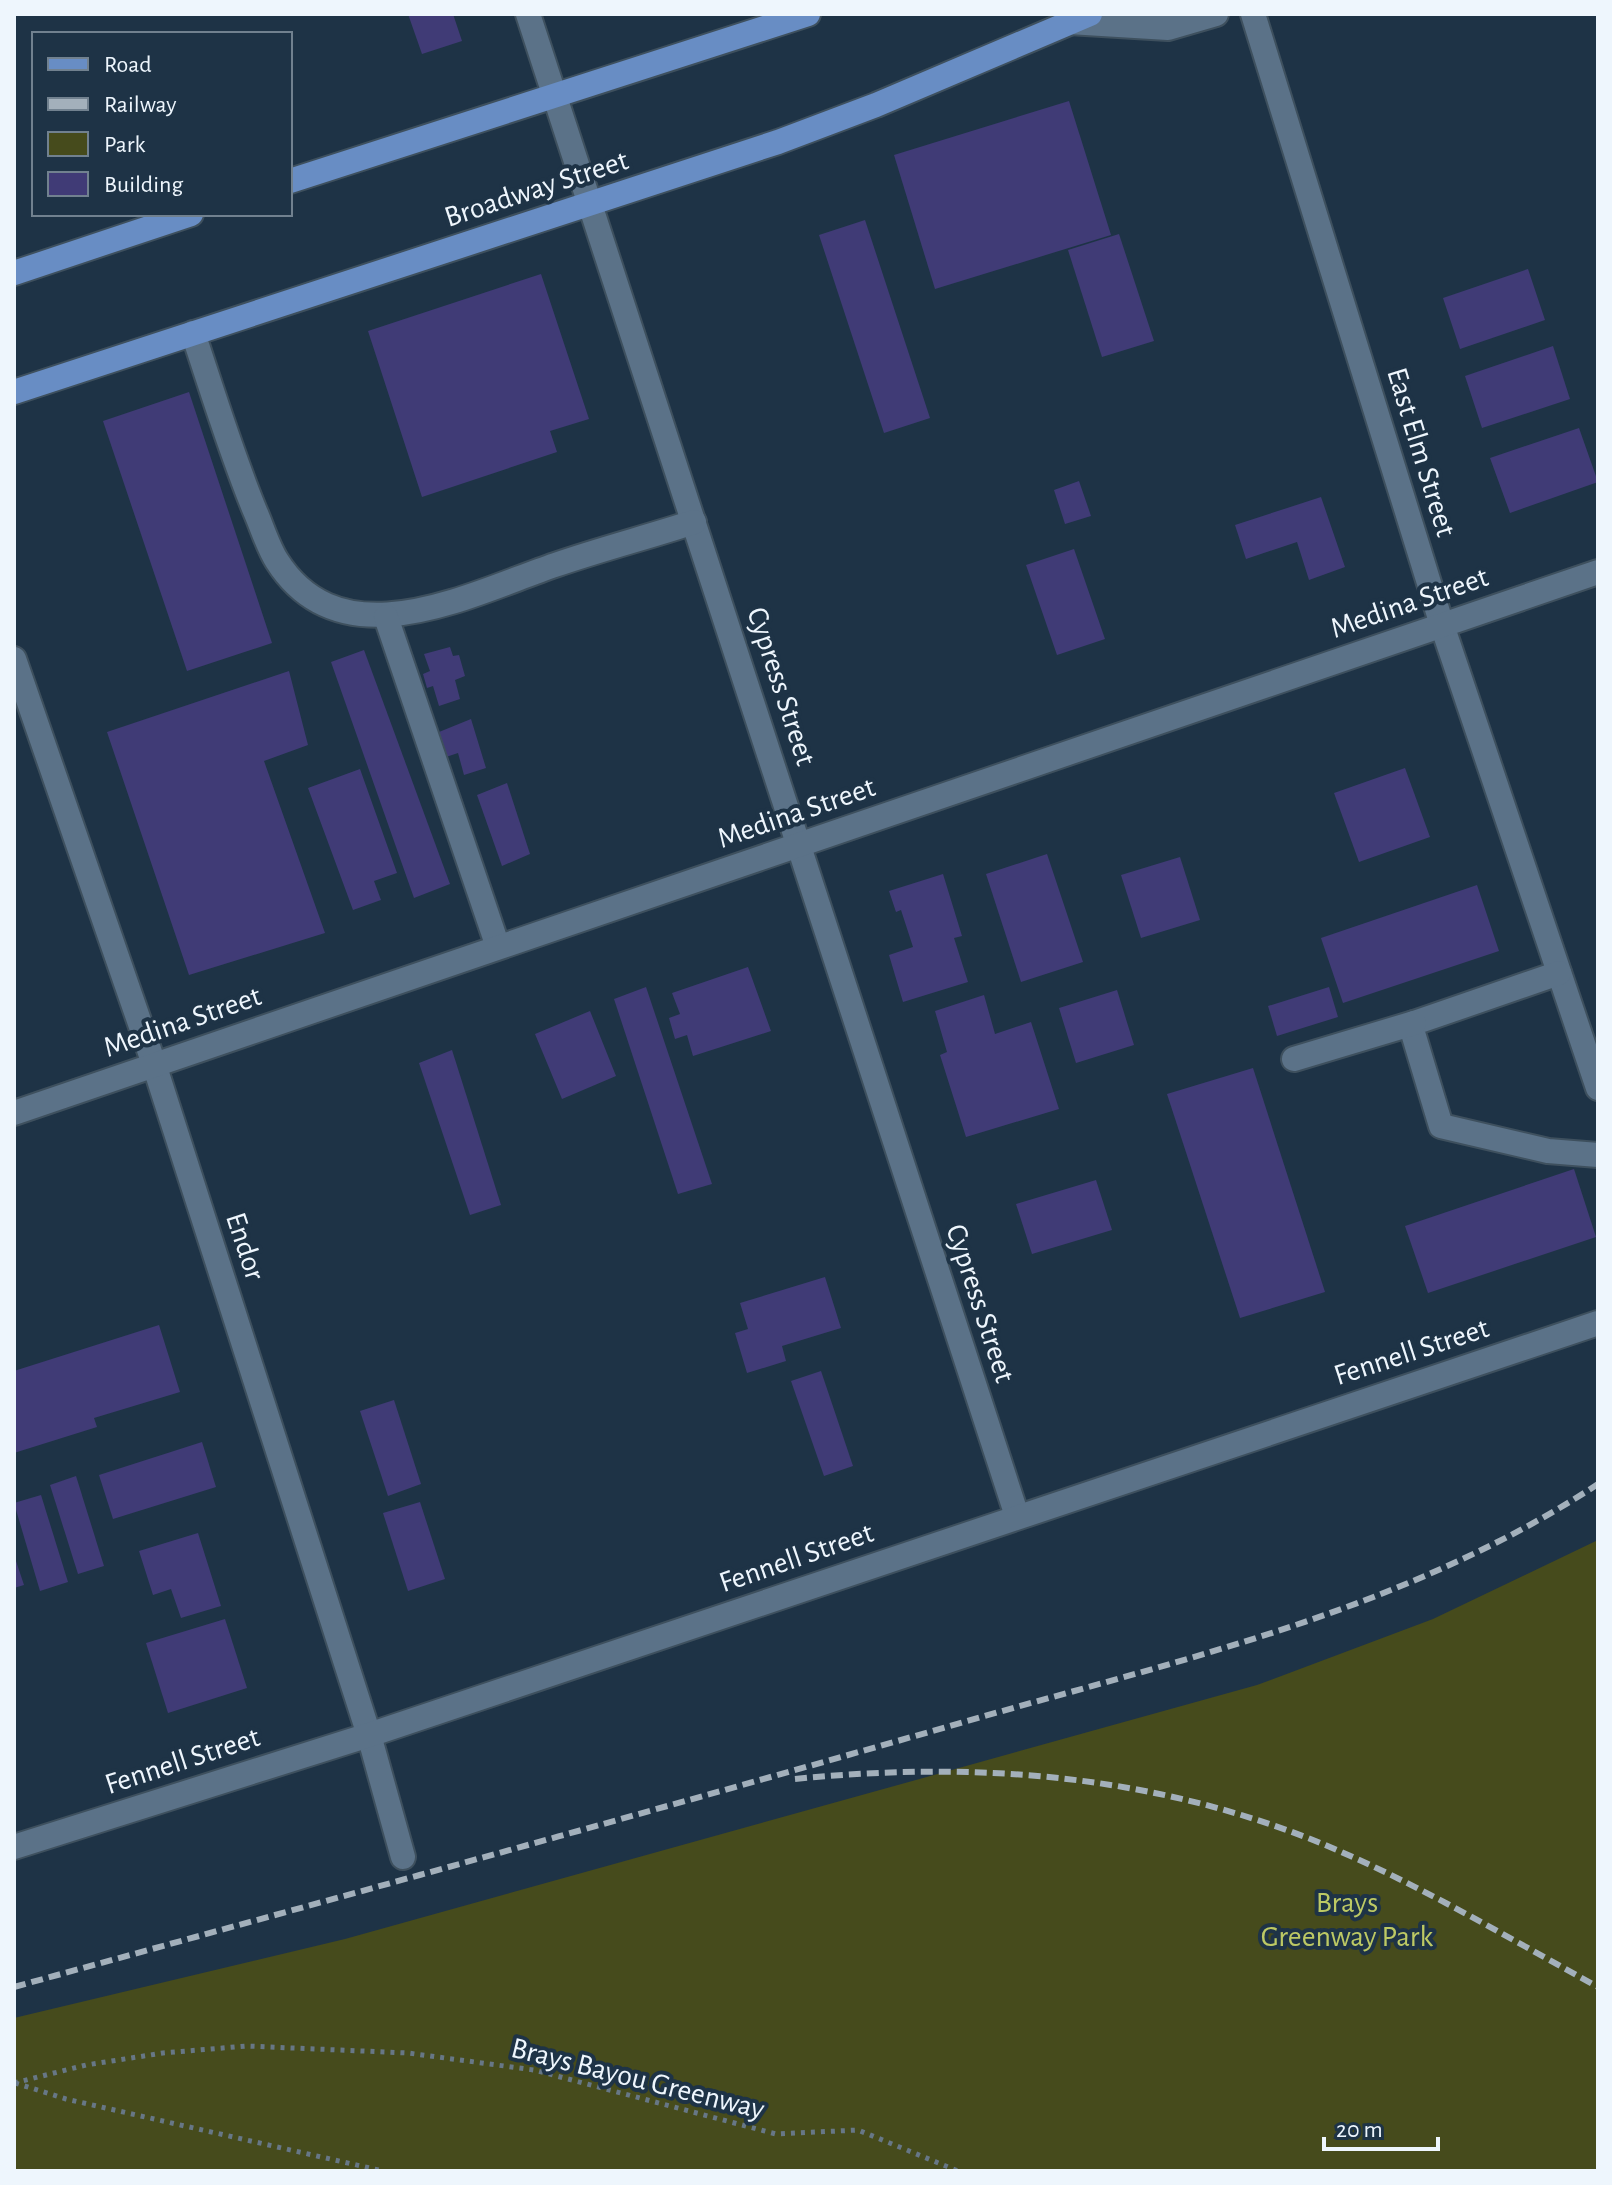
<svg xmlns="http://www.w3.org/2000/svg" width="1612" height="2185" font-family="'Alegreya Sans',sans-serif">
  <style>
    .green { fill: #464b1c }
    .building { fill: #403b76 }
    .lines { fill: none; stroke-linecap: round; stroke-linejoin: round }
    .minor-casing { stroke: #3e505e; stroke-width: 28 }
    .major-casing { stroke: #3e505e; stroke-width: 28 }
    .path { stroke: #677786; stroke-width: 5; stroke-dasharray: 4 6; stroke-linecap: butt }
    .minor { stroke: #5b7288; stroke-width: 24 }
    .major { stroke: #688dc4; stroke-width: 24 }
    .rail { stroke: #a3b0bb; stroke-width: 6; stroke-dasharray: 12 6; stroke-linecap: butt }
    .labels { text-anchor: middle; stroke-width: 8; stroke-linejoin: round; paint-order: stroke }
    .street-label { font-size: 30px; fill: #eef6fd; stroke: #1e3346 }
    .park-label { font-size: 30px; fill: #bdc964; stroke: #1e3346 }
  </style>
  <rect width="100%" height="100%" fill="#1e3346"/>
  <!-- green -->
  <polygon class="green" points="1598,1540 1598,2171 14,2171 14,2018 345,1939 1257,1685 1433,1619"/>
  <!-- building -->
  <g class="building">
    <polygon points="408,14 453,14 462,41 422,54"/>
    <polygon points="1069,101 1111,235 935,289 894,155"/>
    <polygon points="865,220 930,418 884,433 819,235"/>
    <polygon points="1119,234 1154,341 1102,357 1068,250"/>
    <polygon points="1528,269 1545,320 1460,349 1443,298"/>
    <polygon points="541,274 589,419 550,431 557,452 422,497 368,331"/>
    <polygon points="1553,346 1570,399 1482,428 1465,376"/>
    <polygon points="189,392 272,643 187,671 103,421"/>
    <polygon points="1579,428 1598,482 1510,513 1490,458"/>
    <polygon points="1079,481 1091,516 1065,524 1054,490"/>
    <polygon points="1321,497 1345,567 1309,580 1297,542 1246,559 1235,525"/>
    <polygon points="1074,549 1105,639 1057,655 1026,565"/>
    <polygon points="450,647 453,656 459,655 465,676 455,680 460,699 439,706 433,686 427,688 423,674 430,671 424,654"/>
    <polygon points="364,650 450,884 414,898 331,662"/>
    <polygon points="289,671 308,745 264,761 325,933 189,975 107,732"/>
    <polygon points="471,719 486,768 464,775 458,753 446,757 439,732"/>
    <polygon points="1405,768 1430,837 1359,862 1334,793"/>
    <polygon points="360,769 397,873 374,881 381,900 353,910 308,788"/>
    <polygon points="507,783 530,854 502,866 477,795"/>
    <polygon points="1047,854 1083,962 1021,982 986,874"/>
    <polygon points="1180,857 1200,920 1141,938 1121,875"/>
    <polygon points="943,874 962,936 954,938 968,982 903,1002 889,955 913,947 901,910 896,912 889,891"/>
    <polygon points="1477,885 1499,951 1343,1003 1321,938"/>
    <polygon points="748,967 771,1031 693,1056 687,1035 675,1039 669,1018 680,1014 672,993"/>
    <polygon points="646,987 712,1184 678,1194 614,999"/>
    <polygon points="1329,987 1338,1017 1277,1036 1268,1006"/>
    <polygon points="1117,990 1134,1045 1076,1063 1059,1008"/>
    <polygon points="984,995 995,1034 1031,1022 1059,1109 966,1137 940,1055 947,1052 935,1011"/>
    <polygon points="590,1011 616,1076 562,1099 535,1034"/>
    <polygon points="452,1050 501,1205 470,1215 419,1063"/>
    <polygon points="1253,1068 1325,1292 1240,1318 1167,1094"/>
    <polygon points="1574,1169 1596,1237 1428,1293 1405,1226"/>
    <polygon points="1096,1180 1112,1230 1032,1254 1016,1204"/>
    <polygon points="825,1277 841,1328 782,1346 786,1361 747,1373 735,1333 748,1329 740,1303"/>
    <polygon points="159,1325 180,1392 94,1418 97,1427 14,1453 14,1371"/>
    <polygon points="821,1371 853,1466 824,1476 791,1381"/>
    <polygon points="394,1400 421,1484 388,1496 360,1411"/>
    <polygon points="202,1442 216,1487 113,1519 99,1475"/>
    <polygon points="76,1476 104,1566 78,1574 50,1485"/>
    <polygon points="41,1495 68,1582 40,1591 14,1503"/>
    <polygon points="420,1502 445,1579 408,1591 383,1513"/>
    <polygon points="198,1533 221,1606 181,1618 171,1589 153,1595 139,1551"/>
    <polygon points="14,1555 24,1585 14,1588"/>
    <polygon points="225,1619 247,1688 168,1713 146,1643"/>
  </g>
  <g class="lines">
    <defs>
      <g id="minor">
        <polyline points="528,14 1017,1516"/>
        <polyline points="1253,14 1442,625 1598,1088"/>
        <polyline points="1069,22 1168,28 1216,14"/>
        <path d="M193,333C213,393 231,453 255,511C262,527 268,547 277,561C342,663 470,594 555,565C601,549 648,537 694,522"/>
        <polyline points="386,617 498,947"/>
        <polyline points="14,659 154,1064 369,1735 403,1857"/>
        <polyline points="1559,973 1414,1023 1413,1033 1441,1126 1548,1151 1598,1155"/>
        <polyline points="1294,1059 1414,1023"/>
        <polyline points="14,1113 1598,572"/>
        <polyline points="14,1847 369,1735 1598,1323"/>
      </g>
      <g id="major">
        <polyline points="290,181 808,14"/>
        <polyline points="14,273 191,214"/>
        <polyline points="14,392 778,142 876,105 1090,14"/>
      </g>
    </defs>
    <!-- minor casing -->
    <use href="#minor" class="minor-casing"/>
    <!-- major casing -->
    <use href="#major" class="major-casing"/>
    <!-- path -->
    <g class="path">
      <polyline points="14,2083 86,2065 163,2053 247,2046 408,2053 534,2070 776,2134 858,2130 958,2171"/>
      <polyline points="15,2083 66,2099 383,2171"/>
    </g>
    <!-- minor -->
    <use href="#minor" class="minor"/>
    <!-- major -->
    <use href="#major" class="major"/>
    <!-- rail -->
    <g class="rail">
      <path d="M795,1779C973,1761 1146,1774 1313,1840C1412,1880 1505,1936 1598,1987"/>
      <path d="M14,1987C326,1901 639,1815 950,1726C1173,1661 1401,1613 1598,1484"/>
    </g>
  </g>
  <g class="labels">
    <!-- street labels -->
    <g class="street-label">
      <text transform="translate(536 188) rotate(-18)" y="10">Broadway Street</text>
      <text transform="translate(1422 452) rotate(73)" y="10">East Elm Street</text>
      <text transform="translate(1409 602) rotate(-19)" y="10">Medina Street</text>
      <text transform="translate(782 686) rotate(72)" y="10">Cypress Street</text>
      <text transform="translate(796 812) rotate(-19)" y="10">Medina Street</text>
      <text transform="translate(182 1021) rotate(-19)" y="10">Medina Street</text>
      <text transform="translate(246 1246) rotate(72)" y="10">Endor</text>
      <text transform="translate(981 1303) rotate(72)" y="10">Cypress Street</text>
      <text transform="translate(1411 1351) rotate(-18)" y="10">Fennell Street</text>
      <text transform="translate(796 1557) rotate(-19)" y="10">Fennell Street</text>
      <text transform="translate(182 1760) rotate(-18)" y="10">Fennell Street</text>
      <text transform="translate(638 2078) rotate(14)" y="10">Brays Bayou Greenway</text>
    </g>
    <!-- park labels -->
    <g class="park-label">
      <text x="1347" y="1912">Brays<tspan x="1347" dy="34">Greenway Park</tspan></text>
    </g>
  </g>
  <!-- border -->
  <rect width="1612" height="2185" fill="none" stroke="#eef6fd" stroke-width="32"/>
  <!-- legend -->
  <rect x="32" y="32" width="260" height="184" fill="#1e3346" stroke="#71818f" stroke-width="2"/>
  <rect x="48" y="58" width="40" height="12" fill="#688dc4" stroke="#71818f" stroke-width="2"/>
  <text x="104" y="72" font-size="24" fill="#eef6fd">Road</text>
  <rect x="48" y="98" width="40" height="12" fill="#a3b0bb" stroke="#71818f" stroke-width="2"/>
  <text x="104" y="112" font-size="24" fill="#eef6fd">Railway</text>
  <rect x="48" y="132" width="40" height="24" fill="#464b1c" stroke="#71818f" stroke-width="2"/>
  <text x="104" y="152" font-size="24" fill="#eef6fd">Park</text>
  <rect x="48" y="172" width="40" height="24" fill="#403b76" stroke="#71818f" stroke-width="2"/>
  <text x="104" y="192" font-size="24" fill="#eef6fd">Building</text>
  <!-- scale -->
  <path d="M1324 2137v12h114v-12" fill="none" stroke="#eef6fd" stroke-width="4"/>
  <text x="1336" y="2137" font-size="24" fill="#eef6fd" stroke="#1e3346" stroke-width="6" paint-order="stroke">20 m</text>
</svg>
